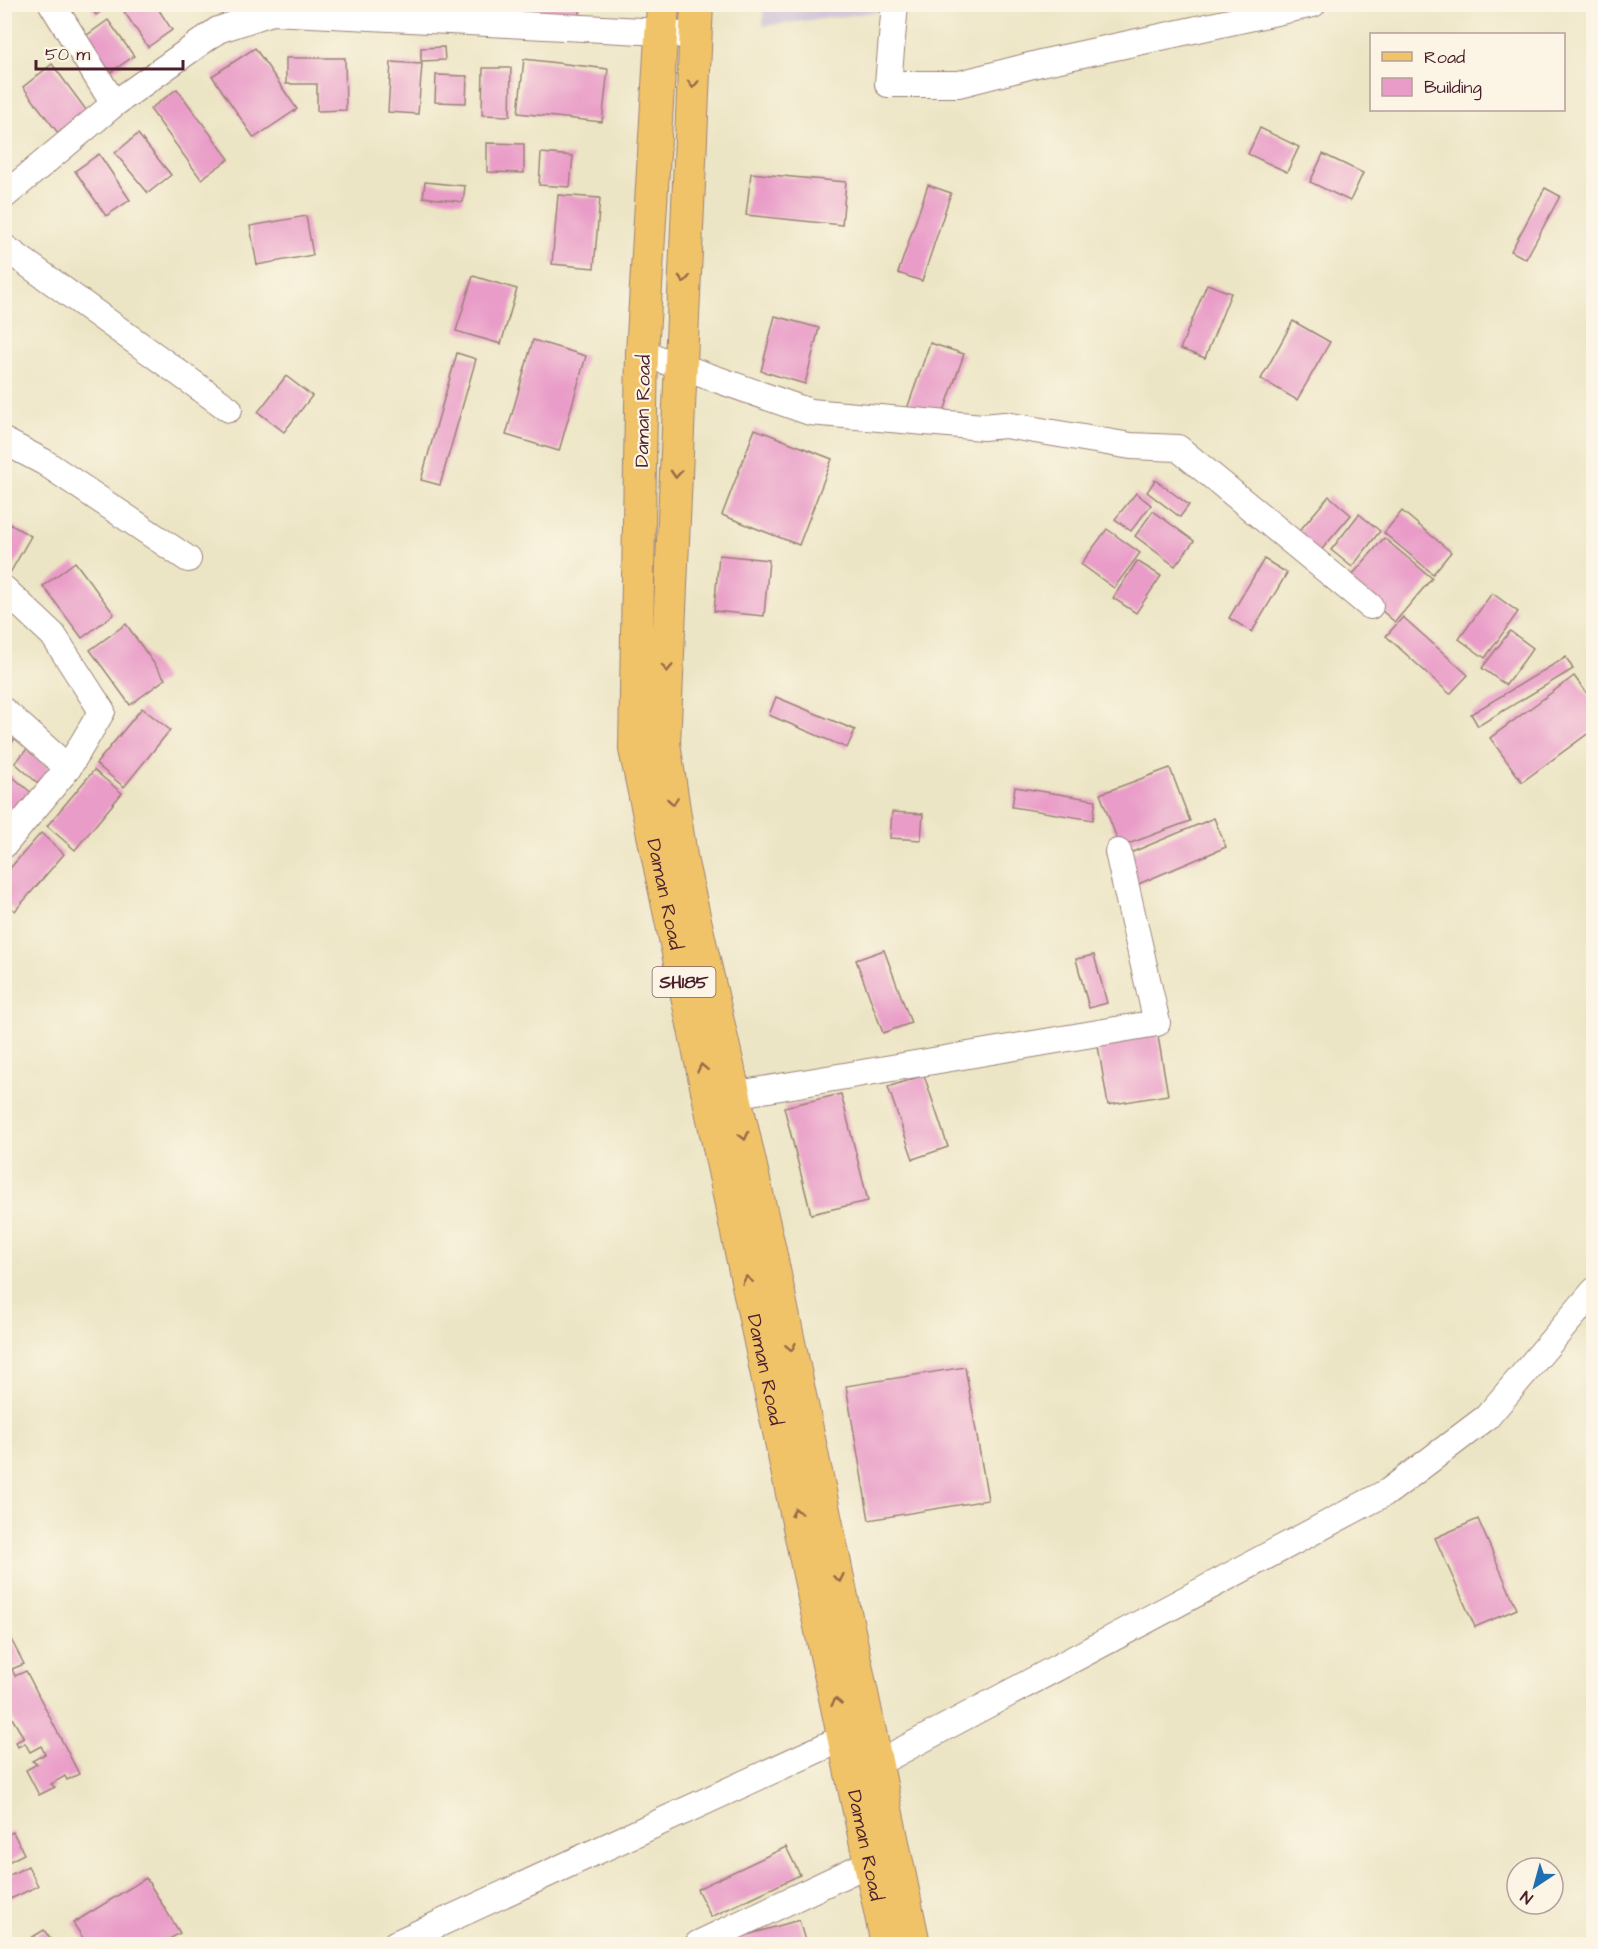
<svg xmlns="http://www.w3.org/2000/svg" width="1598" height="1949" font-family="'Architects Daughter',sans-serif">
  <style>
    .industrial { fill: #cbbfd5 }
    .building { fill: #e99cc8 }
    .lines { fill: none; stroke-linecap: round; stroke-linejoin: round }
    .minor-casing { stroke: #9b8278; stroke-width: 28 }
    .major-casing { stroke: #9b8278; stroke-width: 34 }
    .minor { stroke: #fff; stroke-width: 26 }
    .major { stroke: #f1c369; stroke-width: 32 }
    .oneway { stroke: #956947 }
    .labels { text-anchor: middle; stroke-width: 4.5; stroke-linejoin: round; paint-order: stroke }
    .shield { fill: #fcf5e5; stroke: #7f5f63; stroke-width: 1.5 }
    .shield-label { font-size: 18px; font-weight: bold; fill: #4a1f2b }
    .street-label { font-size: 20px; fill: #4a1f2b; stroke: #fcf5e5 }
  </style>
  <rect width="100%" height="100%" fill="#fcf5e5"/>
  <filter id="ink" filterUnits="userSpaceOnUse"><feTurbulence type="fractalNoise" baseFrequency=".0167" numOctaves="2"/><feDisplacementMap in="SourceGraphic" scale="12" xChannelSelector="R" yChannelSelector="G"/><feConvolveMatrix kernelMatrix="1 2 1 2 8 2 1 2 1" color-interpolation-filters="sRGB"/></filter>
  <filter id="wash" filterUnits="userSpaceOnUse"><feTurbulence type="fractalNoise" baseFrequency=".008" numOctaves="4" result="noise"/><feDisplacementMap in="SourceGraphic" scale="24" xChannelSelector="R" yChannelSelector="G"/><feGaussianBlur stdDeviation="1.35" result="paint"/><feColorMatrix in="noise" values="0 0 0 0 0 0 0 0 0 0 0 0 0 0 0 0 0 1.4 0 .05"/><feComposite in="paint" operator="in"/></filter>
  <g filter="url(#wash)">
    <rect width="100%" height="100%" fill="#ece5c5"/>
    <!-- industrial -->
    <polygon class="industrial" points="763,5 933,5 763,26"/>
    <g id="blocks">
      <!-- building -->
      <g class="building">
        <polygon points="89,4 111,4 96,15"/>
        <polygon points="119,4 155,4 172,30 148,47"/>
        <polygon points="494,5 580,5 580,21 494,17"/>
        <polygon points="108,20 134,56 108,74 83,38"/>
        <polygon points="444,47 445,60 421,61 421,48"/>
        <polygon points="255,48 297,109 254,138 212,76"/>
        <polygon points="286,58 345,58 346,110 317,111 317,84 286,84"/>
        <polygon points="524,59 608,69 602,122 518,113"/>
        <polygon points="391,62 422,64 418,114 388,112"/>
        <polygon points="52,64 87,111 58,133 23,87"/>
        <polygon points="483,68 511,68 510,116 482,115"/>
        <polygon points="436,75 467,76 466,103 435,102"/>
        <polygon points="177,89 229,159 201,179 150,109"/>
        <polygon points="1260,128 1299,147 1287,172 1248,154"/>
        <polygon points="138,134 171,175 148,193 115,153"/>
        <polygon points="487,143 524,144 524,173 487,172"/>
        <polygon points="541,153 573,156 570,187 539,185"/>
        <polygon points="99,154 130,200 106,216 75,171"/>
        <polygon points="1323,154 1363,173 1350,201 1310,182"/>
        <polygon points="751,173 846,182 842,225 746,215"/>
        <polygon points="425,182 465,186 463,202 423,197"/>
        <polygon points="928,185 951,193 922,281 898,273"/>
        <polygon points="1545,188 1560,196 1526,259 1511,251"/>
        <polygon points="558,195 600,198 594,268 552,264"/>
        <polygon points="306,216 313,255 257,265 250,226"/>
        <polygon points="473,276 517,289 501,344 456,331"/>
        <polygon points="1207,284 1231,293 1205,358 1180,349"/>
        <polygon points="775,316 819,328 805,384 761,371"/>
        <polygon points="1293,321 1330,342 1297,400 1261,379"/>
        <polygon points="533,340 586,356 559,451 506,435"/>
        <polygon points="930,343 964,354 941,420 907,409"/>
        <polygon points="457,353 476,359 440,485 421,480"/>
        <polygon points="286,376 312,396 284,432 258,412"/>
        <polygon points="755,429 832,459 799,545 722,515"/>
        <polygon points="1155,480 1189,505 1180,517 1147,492"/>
        <polygon points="1136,493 1151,505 1131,531 1115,519"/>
        <polygon points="1329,496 1351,515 1317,555 1295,536"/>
        <polygon points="1153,511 1194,541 1175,566 1135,536"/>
        <polygon points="1402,511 1451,552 1433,574 1384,533"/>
        <polygon points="1359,514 1380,531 1352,567 1331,550"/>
        <polygon points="4,521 31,536 10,573 4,570"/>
        <polygon points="1107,529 1140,553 1114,588 1081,564"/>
        <polygon points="1384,538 1432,578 1395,622 1347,581"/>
        <polygon points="719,555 769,560 764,616 714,611"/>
        <polygon points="1264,559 1287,573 1252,632 1229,618"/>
        <polygon points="1137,561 1161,576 1136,613 1113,598"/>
        <polygon points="75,562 114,614 82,638 43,586"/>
        <polygon points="1492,593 1518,612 1485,658 1459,639"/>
        <polygon points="1403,617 1468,675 1450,694 1386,636"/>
        <polygon points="126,624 165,679 130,705 90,650"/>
        <polygon points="1510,631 1533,648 1506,685 1482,668"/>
        <polygon points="1566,657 1573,669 1478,726 1471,714"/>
        <polygon points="1574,676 1594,703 1594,729 1522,782 1490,738"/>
        <polygon points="776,697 855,730 847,748 769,715"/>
        <polygon points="142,708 170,730 124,787 96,764"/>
        <polygon points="4,733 14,740 4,753"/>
        <polygon points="27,749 53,772 41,786 15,763"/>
        <polygon points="1170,768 1190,821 1120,847 1100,794"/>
        <polygon points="94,770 122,793 75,850 47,826"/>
        <polygon points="7,772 34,795 9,824 4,819 4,775"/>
        <polygon points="1015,787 1096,800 1093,820 1012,807"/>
        <polygon points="892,812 923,814 921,840 890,838"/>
        <polygon points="1214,818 1226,847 1136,885 1123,856"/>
        <polygon points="41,833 64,854 15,911 4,901 4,875"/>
        <polygon points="884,950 911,1023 883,1033 856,960"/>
        <polygon points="1094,955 1107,1003 1089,1008 1076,959"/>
        <polygon points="1157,1030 1168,1095 1108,1105 1097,1040"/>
        <polygon points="924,1075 948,1147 913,1159 888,1087"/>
        <polygon points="841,1094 868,1201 811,1214 784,1107"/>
        <polygon points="965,1367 988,1500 869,1520 846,1386"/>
        <polygon points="1478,1519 1517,1609 1475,1627 1435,1538"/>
        <polygon points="6,1630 24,1664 12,1669 15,1676 26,1671 79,1774 67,1780 65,1776 51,1784 55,1787 39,1795 26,1770 37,1764 32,1761 45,1754 41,1746 30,1752 25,1743 18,1747 16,1742 24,1738 4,1705"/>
        <polygon points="13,1832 24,1854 4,1864 4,1836"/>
        <polygon points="786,1847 800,1875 711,1917 697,1889"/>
        <polygon points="28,1866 38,1886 4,1902 4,1878"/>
        <polygon points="146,1878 180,1933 161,1944 87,1944 73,1923"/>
        <polygon points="799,1920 805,1941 793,1944 716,1944"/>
        <polygon points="44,1930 54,1944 21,1944"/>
      </g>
    </g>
  </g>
  <g filter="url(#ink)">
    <use href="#blocks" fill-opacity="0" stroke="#9b8278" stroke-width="1.5"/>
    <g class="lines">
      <defs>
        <g id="minor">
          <polyline points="52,4 114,104"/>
          <polyline points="895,4 888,84 959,84 1041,63 1313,4"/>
          <polyline points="4,196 114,104 218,30 272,12 661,32 695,37"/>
          <polyline points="4,247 229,409"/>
          <polyline points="642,353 810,412 983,427 1005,425 1131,446 1178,448 1370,606"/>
          <polyline points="4,441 44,462 188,559"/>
          <polyline points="4,589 53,635 102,711 68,768 4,845"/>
          <polyline points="4,711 68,768"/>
          <polyline points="715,1098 1157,1023 1118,852"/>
          <polyline points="857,1765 878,1763 1389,1491 1487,1417 1594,1291"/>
          <polyline points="395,1944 843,1738"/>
          <polyline points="698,1944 869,1863 889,1859"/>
        </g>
        <g id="major">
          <path id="s1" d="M663,4L642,353L635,749L887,1944"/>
          <polyline points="697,4 664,743 682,863 770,1251 914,1944"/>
        </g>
      </defs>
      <!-- minor casing -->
      <use href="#minor" class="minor-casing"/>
      <!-- major casing -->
      <use href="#major" class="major-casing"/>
      <!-- minor -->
      <use href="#minor" class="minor"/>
      <!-- major -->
      <use href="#major" class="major"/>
    </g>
    <!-- one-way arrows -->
    <defs><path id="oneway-chevron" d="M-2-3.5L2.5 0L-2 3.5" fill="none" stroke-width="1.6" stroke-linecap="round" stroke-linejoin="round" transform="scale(1.5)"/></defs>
    <g class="oneway">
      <use href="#oneway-chevron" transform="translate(693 84) rotate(93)"/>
      <use href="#oneway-chevron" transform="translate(684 279) rotate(93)"/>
      <use href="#oneway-chevron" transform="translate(676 474) rotate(93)"/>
      <use href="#oneway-chevron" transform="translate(667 668) rotate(93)"/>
      <use href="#oneway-chevron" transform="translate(673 801) rotate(81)"/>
      <use href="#oneway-chevron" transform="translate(702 1068) rotate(-102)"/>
      <use href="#oneway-chevron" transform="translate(744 1136) rotate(77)"/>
      <use href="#oneway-chevron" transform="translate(747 1280) rotate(-102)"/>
      <use href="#oneway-chevron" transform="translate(791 1347) rotate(78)"/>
      <use href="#oneway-chevron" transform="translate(796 1512) rotate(-102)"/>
      <use href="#oneway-chevron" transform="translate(839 1578) rotate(78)"/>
      <use href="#oneway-chevron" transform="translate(836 1702) rotate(-102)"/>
    </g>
  </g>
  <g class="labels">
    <!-- shield labels -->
    <rect class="shield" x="652.5" y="967" width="63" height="30" rx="4.5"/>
    <g class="shield-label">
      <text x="684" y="988">SH185</text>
    </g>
    <!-- street labels -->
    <g class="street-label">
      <text transform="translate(642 411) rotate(-89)" y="7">Daman Road</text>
      <text dy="7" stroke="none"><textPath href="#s1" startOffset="894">Daman Road</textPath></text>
      <text dy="7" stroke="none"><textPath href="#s1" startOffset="1380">Daman Road</textPath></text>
      <text dy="7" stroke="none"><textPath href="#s1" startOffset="1866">Daman Road</textPath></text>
    </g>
  </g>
  <!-- margin -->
  <rect width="1598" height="1949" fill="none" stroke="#fcf5e5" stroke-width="24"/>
  <!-- legend -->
  <rect x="1370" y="33" width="195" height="78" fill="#fcf5e5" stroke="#b59f9b" stroke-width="1.5"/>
  <rect x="1382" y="52" width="30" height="9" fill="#f1c369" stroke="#b59f9b" stroke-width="1.5"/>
  <text x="1424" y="63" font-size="18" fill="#4a1f2b">Road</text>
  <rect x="1382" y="78" width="30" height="18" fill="#e99cc8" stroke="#b59f9b" stroke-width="1.5"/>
  <text x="1424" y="93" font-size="18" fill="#4a1f2b">Building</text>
  <!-- north arrow -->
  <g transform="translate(1535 1886) rotate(216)"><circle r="28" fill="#fcf5e5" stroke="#b59f9b" stroke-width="1.5"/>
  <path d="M0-4.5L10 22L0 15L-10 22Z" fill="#1f6fb2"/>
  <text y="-9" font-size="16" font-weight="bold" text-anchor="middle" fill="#4a1f2b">N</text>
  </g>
  <!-- scale -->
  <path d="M36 60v9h147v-9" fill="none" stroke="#4a1f2b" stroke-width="3"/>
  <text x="45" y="60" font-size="18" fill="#4a1f2b" stroke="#fcf5e5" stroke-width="4.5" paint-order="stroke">50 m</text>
</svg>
